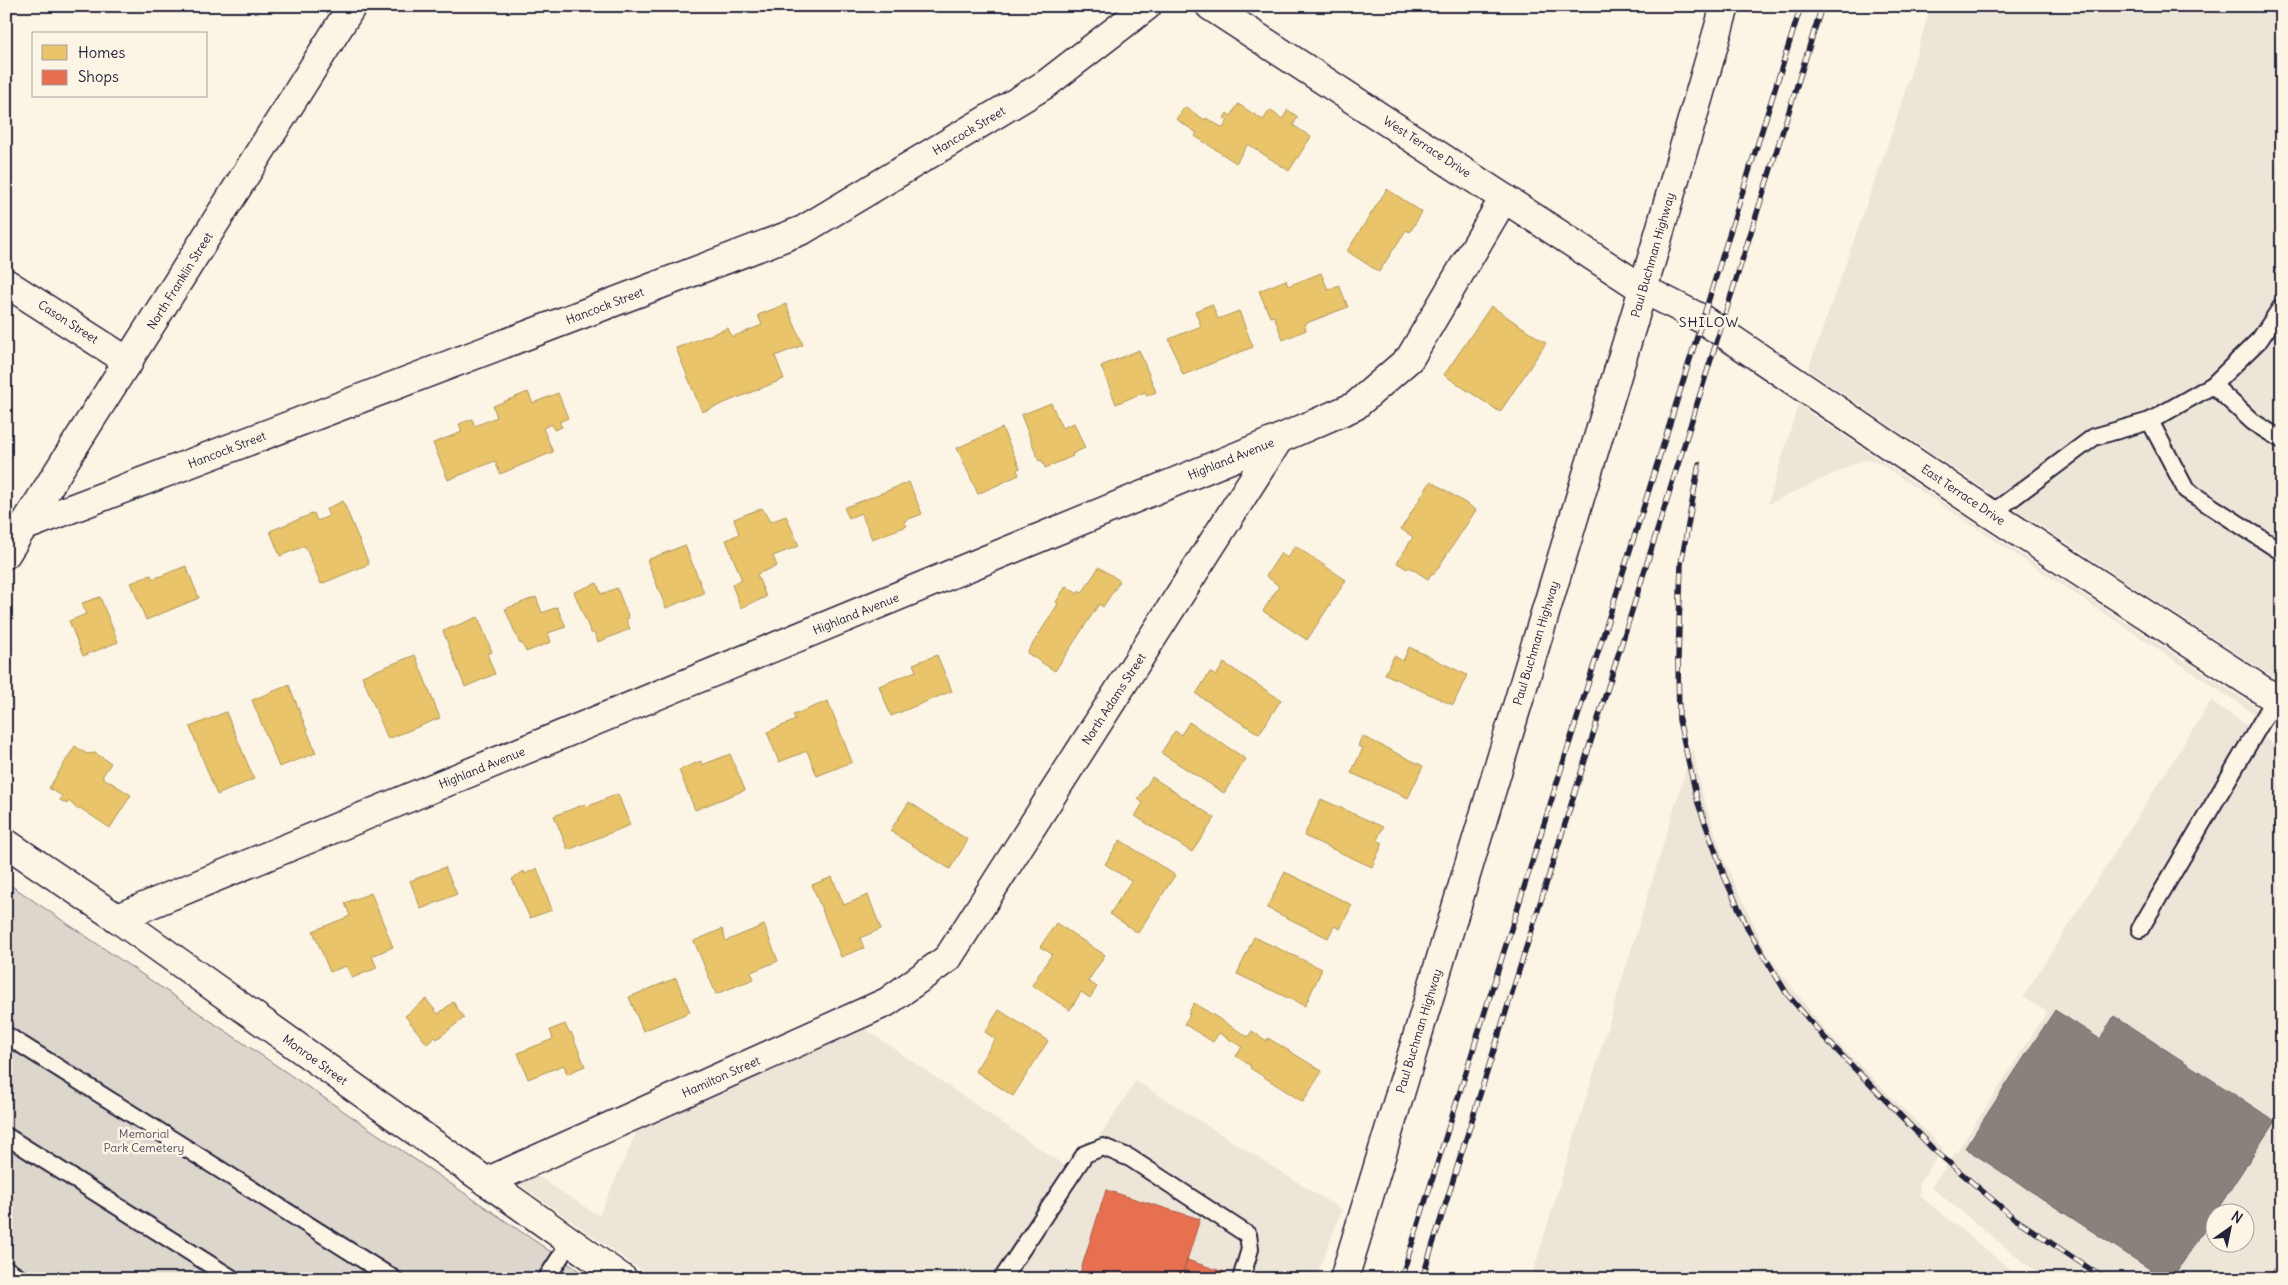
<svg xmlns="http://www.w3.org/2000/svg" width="2288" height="1285" font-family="Delius,sans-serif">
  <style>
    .built { fill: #ece5d8; fill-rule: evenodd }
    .green { fill: #dcd6cc; stroke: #7f7c84 }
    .homes { fill: #e9c46a; stroke: #ad935c }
    .shops { fill: #e76f51; stroke: #ac584a }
    .industry { fill: #8a817c; stroke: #6b6468 }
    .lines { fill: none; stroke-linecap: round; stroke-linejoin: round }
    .service-casing { stroke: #22223b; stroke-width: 20 }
    .minor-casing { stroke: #22223b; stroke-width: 31 }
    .tertiary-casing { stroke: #22223b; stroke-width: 31 }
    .primary-casing { stroke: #22223b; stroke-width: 31 }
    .service { stroke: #fcf5e5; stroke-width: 16 }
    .minor { stroke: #fcf5e5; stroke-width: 28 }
    .tertiary { stroke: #fcf5e5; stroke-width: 28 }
    .primary { stroke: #fcf5e5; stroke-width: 28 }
    .rail-casing { stroke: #22223b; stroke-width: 5.5 }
    .rail { stroke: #fcf5e5; stroke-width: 4; stroke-dasharray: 11; stroke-linecap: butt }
    .labels { text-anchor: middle; stroke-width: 5; stroke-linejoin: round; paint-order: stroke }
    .street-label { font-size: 12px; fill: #22223b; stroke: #fcf5e5 }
    .park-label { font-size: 12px; fill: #504f5f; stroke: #fcf5e5 }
    .neighbourhood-label { font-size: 14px; letter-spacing: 1px; fill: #22223b; stroke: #fcf5e5 }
  </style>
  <rect width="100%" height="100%" fill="#fcf5e5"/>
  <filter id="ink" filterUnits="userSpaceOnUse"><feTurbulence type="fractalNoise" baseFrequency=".02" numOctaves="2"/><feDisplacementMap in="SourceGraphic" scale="10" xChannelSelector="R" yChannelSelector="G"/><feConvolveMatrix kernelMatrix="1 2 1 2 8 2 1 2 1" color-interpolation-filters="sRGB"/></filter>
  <g filter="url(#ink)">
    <!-- built -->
    <g class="built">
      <polygon points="1931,6 2282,6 2282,683 2001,500 1808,370 1895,124"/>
      <polygon points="1798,405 1982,529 2282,724 2282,732 1876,461 1863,460 1768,504"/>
      <path d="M2211,701L2282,750V1279H2045L1931,1187L1961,1146L2047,1012L2023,997ZM2216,1212H2246V1242H2216Z"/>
      <polygon points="1693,747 1700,787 1726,865 1769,957 1824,1029 1943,1149 1919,1183 1920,1196 2022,1279 1531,1279"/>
      <polygon points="865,1029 1075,1173 1136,1081 1342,1210 1315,1279 654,1279 519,1184 537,1176 599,1216 637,1131"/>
    </g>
    <!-- green -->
    <polygon class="green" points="6,882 591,1279 6,1279"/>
    <!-- homes -->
    <g class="homes">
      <polygon points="1238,104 1263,120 1270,110 1282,119 1288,110 1298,117 1293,125 1311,137 1289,171 1248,144 1236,163 1195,136 1197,133 1176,119 1185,107 1205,120 1206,118 1223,128 1228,120 1224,118 1227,113 1231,116"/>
      <polygon points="1387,189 1422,212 1410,232 1406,230 1379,272 1347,251"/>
      <polygon points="1321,273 1328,290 1339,285 1348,307 1304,324 1306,330 1283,340 1274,316 1270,317 1259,291 1286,280 1288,286"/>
      <polygon points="786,304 803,345 775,356 784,379 702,412 676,348 728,328 732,337 762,325 758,315"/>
      <polygon points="1212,304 1218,319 1239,311 1253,347 1183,375 1169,339 1201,326 1195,311"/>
      <polygon points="1491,306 1546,343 1500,412 1444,375"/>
      <polygon points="1139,350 1156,392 1147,396 1145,392 1116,404 1101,366"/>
      <polygon points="528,392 533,403 558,393 568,418 559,422 562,427 554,430 552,424 543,428 553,452 500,474 495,461 448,480 433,443 462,432 459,424 472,419 475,426 497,417 493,406"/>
      <polygon points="1051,403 1062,428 1074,423 1085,448 1072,454 1073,456 1045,468 1042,460 1039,461 1021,415"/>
      <polygon points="1002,428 1020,468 1017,470 1019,475 978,494 957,448"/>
      <polygon points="1431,481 1476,510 1434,574 1432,573 1428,579 1409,567 1407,569 1397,563 1413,537 1401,529"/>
      <polygon points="909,482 922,514 904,521 907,526 872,539 861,513 849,518 844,508"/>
      <polygon points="343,501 369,564 321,584 305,546 280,556 270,531 314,513 317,521 329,516 326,509"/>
      <polygon points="762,508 770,522 786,516 799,546 773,556 777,566 757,574 766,597 741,608 732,585 742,580 726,540 739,534 734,519"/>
      <polygon points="685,545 704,593 666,608 647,560"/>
      <polygon points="1295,546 1346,580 1307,640 1263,611 1279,586 1266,576 1281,553 1287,558"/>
      <polygon points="186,566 199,598 146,620 131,583 151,575 153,579"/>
      <polygon points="1099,567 1120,581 1103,607 1099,604 1055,671 1027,653 1058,604 1056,602 1066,586 1078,594 1079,591 1082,593"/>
      <polygon points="597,583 601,594 617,588 629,618 626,619 630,629 598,642 594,633 591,633 574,592"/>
      <polygon points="100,597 118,642 83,656 69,621 86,614 82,603"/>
      <polygon points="536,597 542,613 557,607 566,627 548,633 551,642 526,652 522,643 520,644 505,609"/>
      <polygon points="478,617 492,652 487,654 495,674 465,687 443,631"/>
      <polygon points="1409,647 1467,675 1453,705 1385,674 1394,656 1403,661"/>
      <polygon points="415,655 440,718 388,739 362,676"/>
      <polygon points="937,655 952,691 891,716 879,686 916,671 913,664"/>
      <polygon points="1224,663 1281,700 1259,734 1196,694 1210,672 1216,676"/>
      <polygon points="289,685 316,753 279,767 252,700"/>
      <polygon points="828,701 852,762 817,776 807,751 779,762 767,732 796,720 793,715"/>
      <polygon points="226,712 254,779 217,795 190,727"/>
      <polygon points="1189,722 1246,759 1224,793 1161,753 1175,731 1181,735"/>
      <polygon points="1362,736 1423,766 1408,798 1351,773 1363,748 1358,746"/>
      <polygon points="75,746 87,754 95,753 111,763 102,777 131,795 110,828 80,808 77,809 69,801 67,804 60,800 62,796 49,788"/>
      <polygon points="730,754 745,790 695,810 679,770 701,761 702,765"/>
      <polygon points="1152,777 1215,818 1192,852 1135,816 1143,803 1138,799"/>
      <polygon points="618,794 630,825 568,850 554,816 585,804 586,807"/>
      <polygon points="1321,799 1383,827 1377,840 1383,843 1372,867 1304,836"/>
      <polygon points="909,802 968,840 950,869 890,831"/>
      <polygon points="1120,840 1175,875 1138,933 1110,914 1131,881 1105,864"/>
      <polygon points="445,867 457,894 421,909 410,881"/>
      <polygon points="537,868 552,910 530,918 512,879 524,871 525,874"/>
      <polygon points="1285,872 1352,905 1340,929 1334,926 1328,938 1267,908"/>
      <polygon points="832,877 844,905 868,895 881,929 860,938 864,948 841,957 812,885"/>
      <polygon points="371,893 393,947 372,956 377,968 352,978 346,966 330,972 313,931 350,916 345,903"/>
      <polygon points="1056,923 1105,955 1088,981 1097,987 1090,998 1081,992 1070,1010 1032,985 1052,954 1040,947"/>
      <polygon points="764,925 778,961 751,972 754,979 716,994 694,941 722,929 726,941"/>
      <polygon points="1254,937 1322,969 1305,1006 1237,974"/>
      <polygon points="676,978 690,1012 643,1031 629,997"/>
      <polygon points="426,999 438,1014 453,1002 464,1018 437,1039 435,1037 427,1044 405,1016"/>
      <polygon points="1194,1003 1248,1037 1252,1031 1267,1041 1268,1038 1322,1071 1303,1102 1250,1068 1251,1066 1236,1056 1242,1047 1219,1033 1213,1042 1184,1024 1190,1015 1188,1014"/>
      <polygon points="999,1010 1048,1041 1013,1096 975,1071 995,1039 985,1032"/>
      <polygon points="565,1024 569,1033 571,1032 585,1066 567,1074 564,1065 528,1079 518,1053 553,1039 550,1030"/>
    </g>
    <!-- shops -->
    <g class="shops">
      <polygon points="1106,1190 1200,1219 1181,1279 1078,1279"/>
      <polygon points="1187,1260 1224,1272 1222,1279 1181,1279"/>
    </g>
    <!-- industry -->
    <g class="industry">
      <polygon points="2055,1010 2100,1039 2114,1016 2275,1121 2172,1279 2165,1279 1965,1148"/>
      <polygon points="2282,1256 2282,1279 2267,1279"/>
    </g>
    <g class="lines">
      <defs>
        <g id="service">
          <polyline points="2213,385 2253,422 2282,440"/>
          <polyline points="2150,421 2186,490 2282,552"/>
          <polyline points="1991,514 2094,437 2150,421 2213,385 2260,339 2282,306"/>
          <polyline points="2140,929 2275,699"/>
          <polyline points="6,1035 394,1279"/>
          <polyline points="6,1136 233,1279"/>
          <polyline points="6,1269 21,1279"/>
          <polyline points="546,1279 570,1242"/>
          <polyline points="1002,1279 1085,1154 1103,1147 1130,1158 1248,1235 1250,1249 1241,1279"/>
        </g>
        <g id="minor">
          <polyline points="6,283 129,362"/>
          <polyline points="1643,289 1702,319 1991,514 2282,703"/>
          <polyline points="23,527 803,230 1046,84 1147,6"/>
          <polyline points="6,843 117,918 623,1279"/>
          <polyline points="117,918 1279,439 1355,406 1410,358 1504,198"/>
          <polyline points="486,1182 887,1002 948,958 1279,439"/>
        </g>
        <g id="tertiary">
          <polyline points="1210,6 1643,289"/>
          <polyline points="6,554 352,6"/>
        </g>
        <polyline id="primary" points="1344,1279 1643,289 1725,6"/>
      </defs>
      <!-- service casing -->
      <use href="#service" class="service-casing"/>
      <!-- minor casing -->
      <use href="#minor" class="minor-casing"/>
      <!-- tertiary casing -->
      <use href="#tertiary" class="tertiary-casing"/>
      <!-- primary casing -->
      <use href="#primary" class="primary-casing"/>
      <!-- service -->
      <use href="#service" class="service"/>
      <!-- minor -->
      <use href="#minor" class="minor"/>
      <!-- tertiary -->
      <use href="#tertiary" class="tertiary"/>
      <!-- primary -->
      <use href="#primary" class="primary"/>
      <defs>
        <g id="rail">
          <polyline points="1699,464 1681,564 1678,659 1679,720 1698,803 1725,878 1749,931 1787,994 1823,1036 1933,1149 2014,1218 2105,1279"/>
          <polyline points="1401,1279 1801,6"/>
          <polyline points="1422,1279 1822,6"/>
        </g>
      </defs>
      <!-- rail casing -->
      <use href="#rail" class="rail-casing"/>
      <!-- rail -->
      <use href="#rail" class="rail"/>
    </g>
  </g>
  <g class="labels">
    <!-- street labels -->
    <g class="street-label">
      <text transform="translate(969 131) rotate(-31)" y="4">Hancock Street</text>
      <text transform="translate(1427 147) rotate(33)" y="4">West Terrace Drive</text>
      <text transform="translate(1653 255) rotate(-74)" y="4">Paul Buchman Highway</text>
      <text transform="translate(180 281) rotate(-58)" y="4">North Franklin Street</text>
      <text transform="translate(605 306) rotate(-21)" y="4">Hancock Street</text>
      <text transform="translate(68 322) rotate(33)" y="4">Cason Street</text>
      <text transform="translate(227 450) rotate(-21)" y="4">Hancock Street</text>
      <text transform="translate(1231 459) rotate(-22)" y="4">Highland Avenue</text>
      <text transform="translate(1963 495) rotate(34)" y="4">East Terrace Drive</text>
      <text transform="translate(856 614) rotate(-22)" y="4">Highland Avenue</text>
      <text transform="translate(1536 643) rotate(-73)" y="4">Paul Buchman Highway</text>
      <text transform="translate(1114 699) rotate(-57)" y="4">North Adams Street</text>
      <text transform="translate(482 768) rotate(-22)" y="4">Highland Avenue</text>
      <text transform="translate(1419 1031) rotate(-73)" y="4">Paul Buchman Highway</text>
      <text transform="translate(315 1060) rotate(36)" y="4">Monroe Street</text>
      <text transform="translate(721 1077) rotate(-24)" y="4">Hamilton Street</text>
    </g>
    <!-- park labels -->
    <g class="park-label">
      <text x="144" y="1138">Memorial<tspan x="144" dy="14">Park Cemetery</tspan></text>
    </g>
    <!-- neighbourhood labels -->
    <g class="neighbourhood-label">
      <text x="1709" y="327">SHILOW</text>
    </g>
  </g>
  <!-- margin -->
  <rect width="2288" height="1285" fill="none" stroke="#fcf5e5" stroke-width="25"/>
  <rect x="12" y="12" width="2263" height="1260" fill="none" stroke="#22223b" stroke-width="2" filter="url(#ink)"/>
  <!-- legend -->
  <rect x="32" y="32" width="175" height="65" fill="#fcf5e5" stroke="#a5a1a1"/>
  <rect x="42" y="45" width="25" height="15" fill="#e9c46a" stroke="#a5a1a1"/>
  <text x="78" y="58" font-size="15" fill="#22223b">Homes</text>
  <rect x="42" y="70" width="25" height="15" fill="#e76f51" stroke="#a5a1a1"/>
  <text x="78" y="82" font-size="15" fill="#22223b">Shops</text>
  <!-- north arrow -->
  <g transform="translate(2230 1228) rotate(33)"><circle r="24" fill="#fcf5e5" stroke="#a5a1a1"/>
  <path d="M0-4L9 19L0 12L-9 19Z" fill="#22223b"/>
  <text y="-8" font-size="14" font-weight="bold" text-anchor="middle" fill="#22223b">N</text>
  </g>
</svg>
